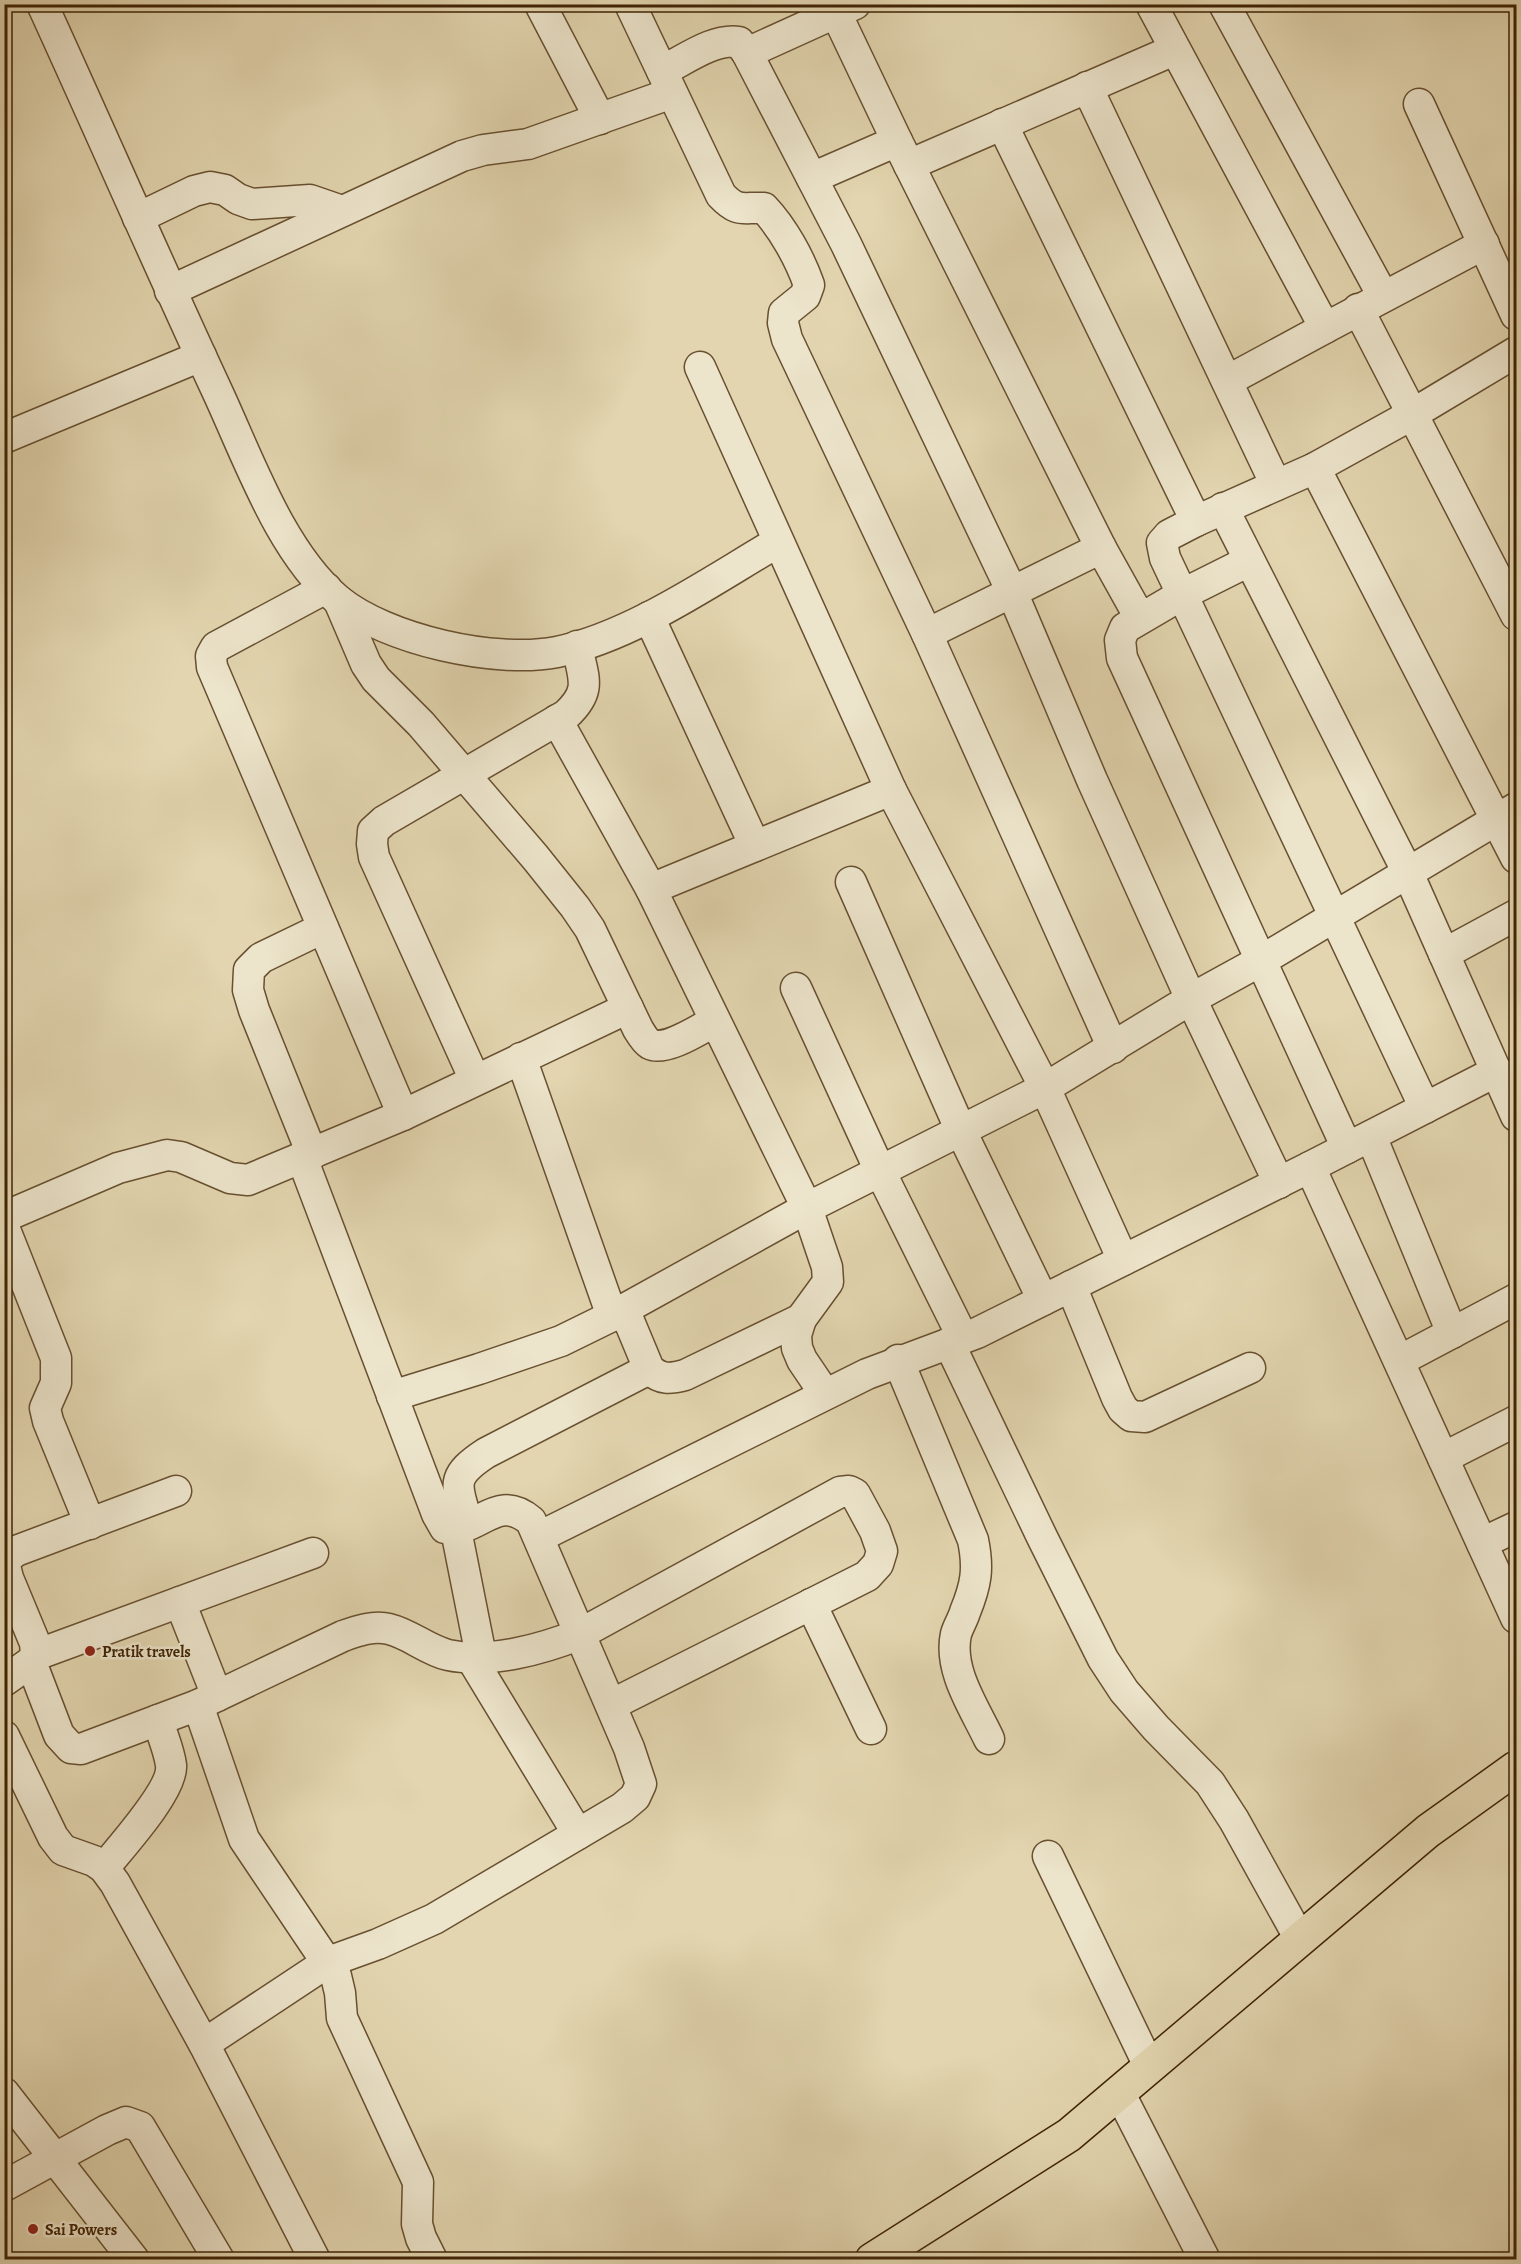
<svg xmlns="http://www.w3.org/2000/svg" width="1521" height="2264" font-family="Alegreya,serif">
  <style>
    .lines { fill: none; stroke-linecap: round; stroke-linejoin: round }
    .minor-casing { stroke: #685030; stroke-width: 33 }
    .highway-casing { stroke: #3f2305; stroke-width: 36 }
    .minor { stroke: #ece4cb; stroke-width: 30 }
    .highway { stroke: #e2d5af; stroke-width: 33 }
    .poi-dot { fill: #8f2418; stroke: #ece4cb; stroke-width: 2 }
    .labels { text-anchor: middle; stroke-width: 5; stroke-linejoin: round; paint-order: stroke }
    .poi-label { font-size: 16px; font-weight: bold; fill: #3f2305; stroke: #ece4cb; text-anchor: start }
  </style>
  <rect width="100%" height="100%" fill="#e2d5af"/>
  <filter id="stains"><feTurbulence type="fractalNoise" baseFrequency=".00333" numOctaves="4"/><feColorMatrix values="0 0 0 0 .2 0 0 0 0 .09 0 0 0 0 .02 0 0 0 .5 -.17"/></filter>
  <radialGradient id="worn" r=".72"><stop offset=".6" stop-color="#630" stop-opacity="0"/><stop offset="1" stop-color="#630" stop-opacity=".3"/></radialGradient>
  <g class="lines">
    <defs>
      <g id="minor">
        <path d="M42,4C101,133 158,264 218,393C249,460 281,552 338,600C387,640 496,664 557,652C633,636 711,581 778,542"/>
        <polyline points="540,4 600,119"/>
        <path d="M630,4L721,195C738,213 742,207 764,208C783,228 800,259 809,285L805,296L784,313L783,323L787,339L927,634L1113,1048"/>
        <polyline points="1151,4 1325,328 1484,244"/>
        <polyline points="1224,4 1383,296"/>
        <polyline points="836,13 897,141 1101,548 1140,618"/>
        <polyline points="747,53 855,4"/>
        <path d="M662,71C685,60 713,38 739,42L747,53L846,244L1012,592L1092,780L1191,999L1279,1183"/>
        <polyline points="1087,87 1276,485"/>
        <polyline points="1419,104 1516,315"/>
        <polyline points="1002,124 1196,521"/>
        <polyline points="909,165 1174,50"/>
        <polyline points="812,178 897,141"/>
        <polyline points="138,218 194,191 210,187 225,190 238,199 252,204 310,200 342,211"/>
        <polyline points="170,291 462,156 483,150 528,144 672,93"/>
        <polyline points="1358,309 1516,615"/>
        <polyline points="700,367 891,790 1045,1088 1123,1260"/>
        <polyline points="1227,381 1325,328"/>
        <polyline points="4,438 201,356"/>
        <polyline points="1315,468 1516,858"/>
        <polyline points="1223,508 1408,873 1516,1116"/>
        <polyline points="1249,561 1183,594 1125,628 1120,640 1122,658 1347,1148"/>
        <polyline points="326,588 216,647 211,656 212,667 403,1115"/>
        <path d="M339,601L366,664L376,679L421,724L535,857L575,907L590,929L638,1029C641,1034 645,1041 650,1044C665,1052 700,1029 715,1021"/>
        <polyline points="649,617 755,846"/>
        <polyline points="927,634 1101,548"/>
        <polyline points="557,720 651,889 807,1208 827,1267 828,1282 801,1319 796,1335 797,1348 802,1360 825,1394"/>
        <polyline points="851,882 961,1131 1043,1300"/>
        <polyline points="651,889 891,790"/>
        <polyline points="1444,954 1516,915"/>
        <polyline points="796,988 880,1171 963,1338"/>
        <polyline points="521,1058 612,1316"/>
        <path d="M475,1080L374,857L372,844L373,831L384,821L566,715C593,690 583,678 577,646"/>
        <polyline points="1425,1108 1165,558 1162,543 1169,535 1196,521 1315,468 1411,415 1516,352"/>
        <polyline points="1371,1136 1452,1333"/>
        <polyline points="312,1154 254,1010 248,990 249,970 261,958 323,928"/>
        <polyline points="1310,1167 1516,1618"/>
        <polyline points="4,1217 118,1168 167,1155 181,1157 230,1178 248,1180 403,1115 628,1008"/>
        <polyline points="4,1227 56,1358 56,1383 45,1408 48,1421 90,1524"/>
        <polyline points="1071,1286 1117,1398 1123,1409 1131,1416 1145,1417 1250,1368"/>
        <path d="M624,1309L649,1369C661,1380 670,1379 685,1375L801,1319"/>
        <polyline points="949,1343 1042,1537 1103,1659 1124,1691 1156,1728 1210,1783 1234,1820 1300,1939"/>
        <path d="M898,1360L973,1540C979,1569 976,1585 965,1612C963,1619 958,1627 956,1634C948,1670 974,1707 989,1739"/>
        <polyline points="1399,1361 1516,1299"/>
        <polyline points="392,1396 479,1369 561,1341 612,1316 807,1208 1045,1088 1191,999 1262,960 1516,808"/>
        <polyline points="1443,1458 1516,1421"/>
        <path d="M468,1524C457,1486 448,1478 486,1453L649,1369"/>
        <polyline points="456,1530 481,1656"/>
        <polyline points="539,1537 867,1374 977,1333 1310,1167 1497,1071"/>
        <polyline points="1482,1543 1516,1527"/>
        <polyline points="180,1602 217,1696"/>
        <polyline points="811,1604 871,1729"/>
        <polyline points="36,1655 313,1553"/>
        <polyline points="470,1656 578,1834"/>
        <path d="M31,1662L59,1735L71,1748L81,1749L198,1705L343,1636C357,1631 374,1625 389,1629C410,1634 427,1650 448,1655C489,1664 543,1649 580,1634L840,1492L849,1491L855,1494L875,1531L882,1551L878,1564L867,1576L611,1705"/>
        <polyline points="4,1681 31,1662 36,1655 35,1643 8,1578 5,1566 8,1557 16,1551 176,1491"/>
        <polyline points="198,1705 244,1839 336,1976 340,1993 342,2018 418,2182 417,2224 421,2238 432,2260"/>
        <polyline points="4,1736 53,1837 63,1850 94,1861 104,1868 115,1883 204,2044 315,2260"/>
        <polyline points="1048,1856 1149,2066"/>
        <path d="M104,1868C121,1847 174,1789 171,1765C169,1750 162,1735 158,1720"/>
        <path d="M204,2044L328,1962L378,1944L434,1919L622,1808L635,1797L641,1784L629,1748L531,1521C496,1491 479,1534 445,1528L437,1514L302,1158"/>
        <polyline points="1119,2092 1205,2260"/>
        <polyline points="4,2093 134,2260"/>
        <polyline points="4,2186 107,2130 126,2122 140,2127 219,2260"/>
      </g>
      <polyline id="highway" points="872,2260 1069,2135 1428,1831 1516,1768"/>
    </defs>
    <!-- minor casing -->
    <use href="#minor" class="minor-casing"/>
    <!-- highway casing -->
    <use href="#highway" class="highway-casing"/>
    <!-- minor -->
    <use href="#minor" class="minor"/>
    <!-- highway -->
    <use href="#highway" class="highway"/>
  </g>
  <!-- markers -->
  <g class="poi-dot">
    <circle cx="90" cy="1651" r="6"/>
    <circle cx="33" cy="2229" r="6"/>
  </g>
  <g class="labels">
    <!-- poi labels -->
    <g class="poi-label">
      <text x="102" y="1657">Pratik travels</text>
      <text x="45" y="2235">Sai Powers</text>
    </g>
  </g>
  <!-- margin -->
  <rect width="1521" height="2264" fill="none" stroke="#e2d5af" stroke-width="24"/>
  <rect x="6" y="6" width="1509" height="2252" fill="none" stroke="#3f2305" stroke-width="3"/>
  <rect x="12" y="12" width="1497" height="2240" fill="none" stroke="#3f2305" stroke-width="1.5"/>
  <rect width="100%" height="100%" filter="url(#stains)"/>
  <rect width="100%" height="100%" fill="url(#worn)"/>
</svg>
